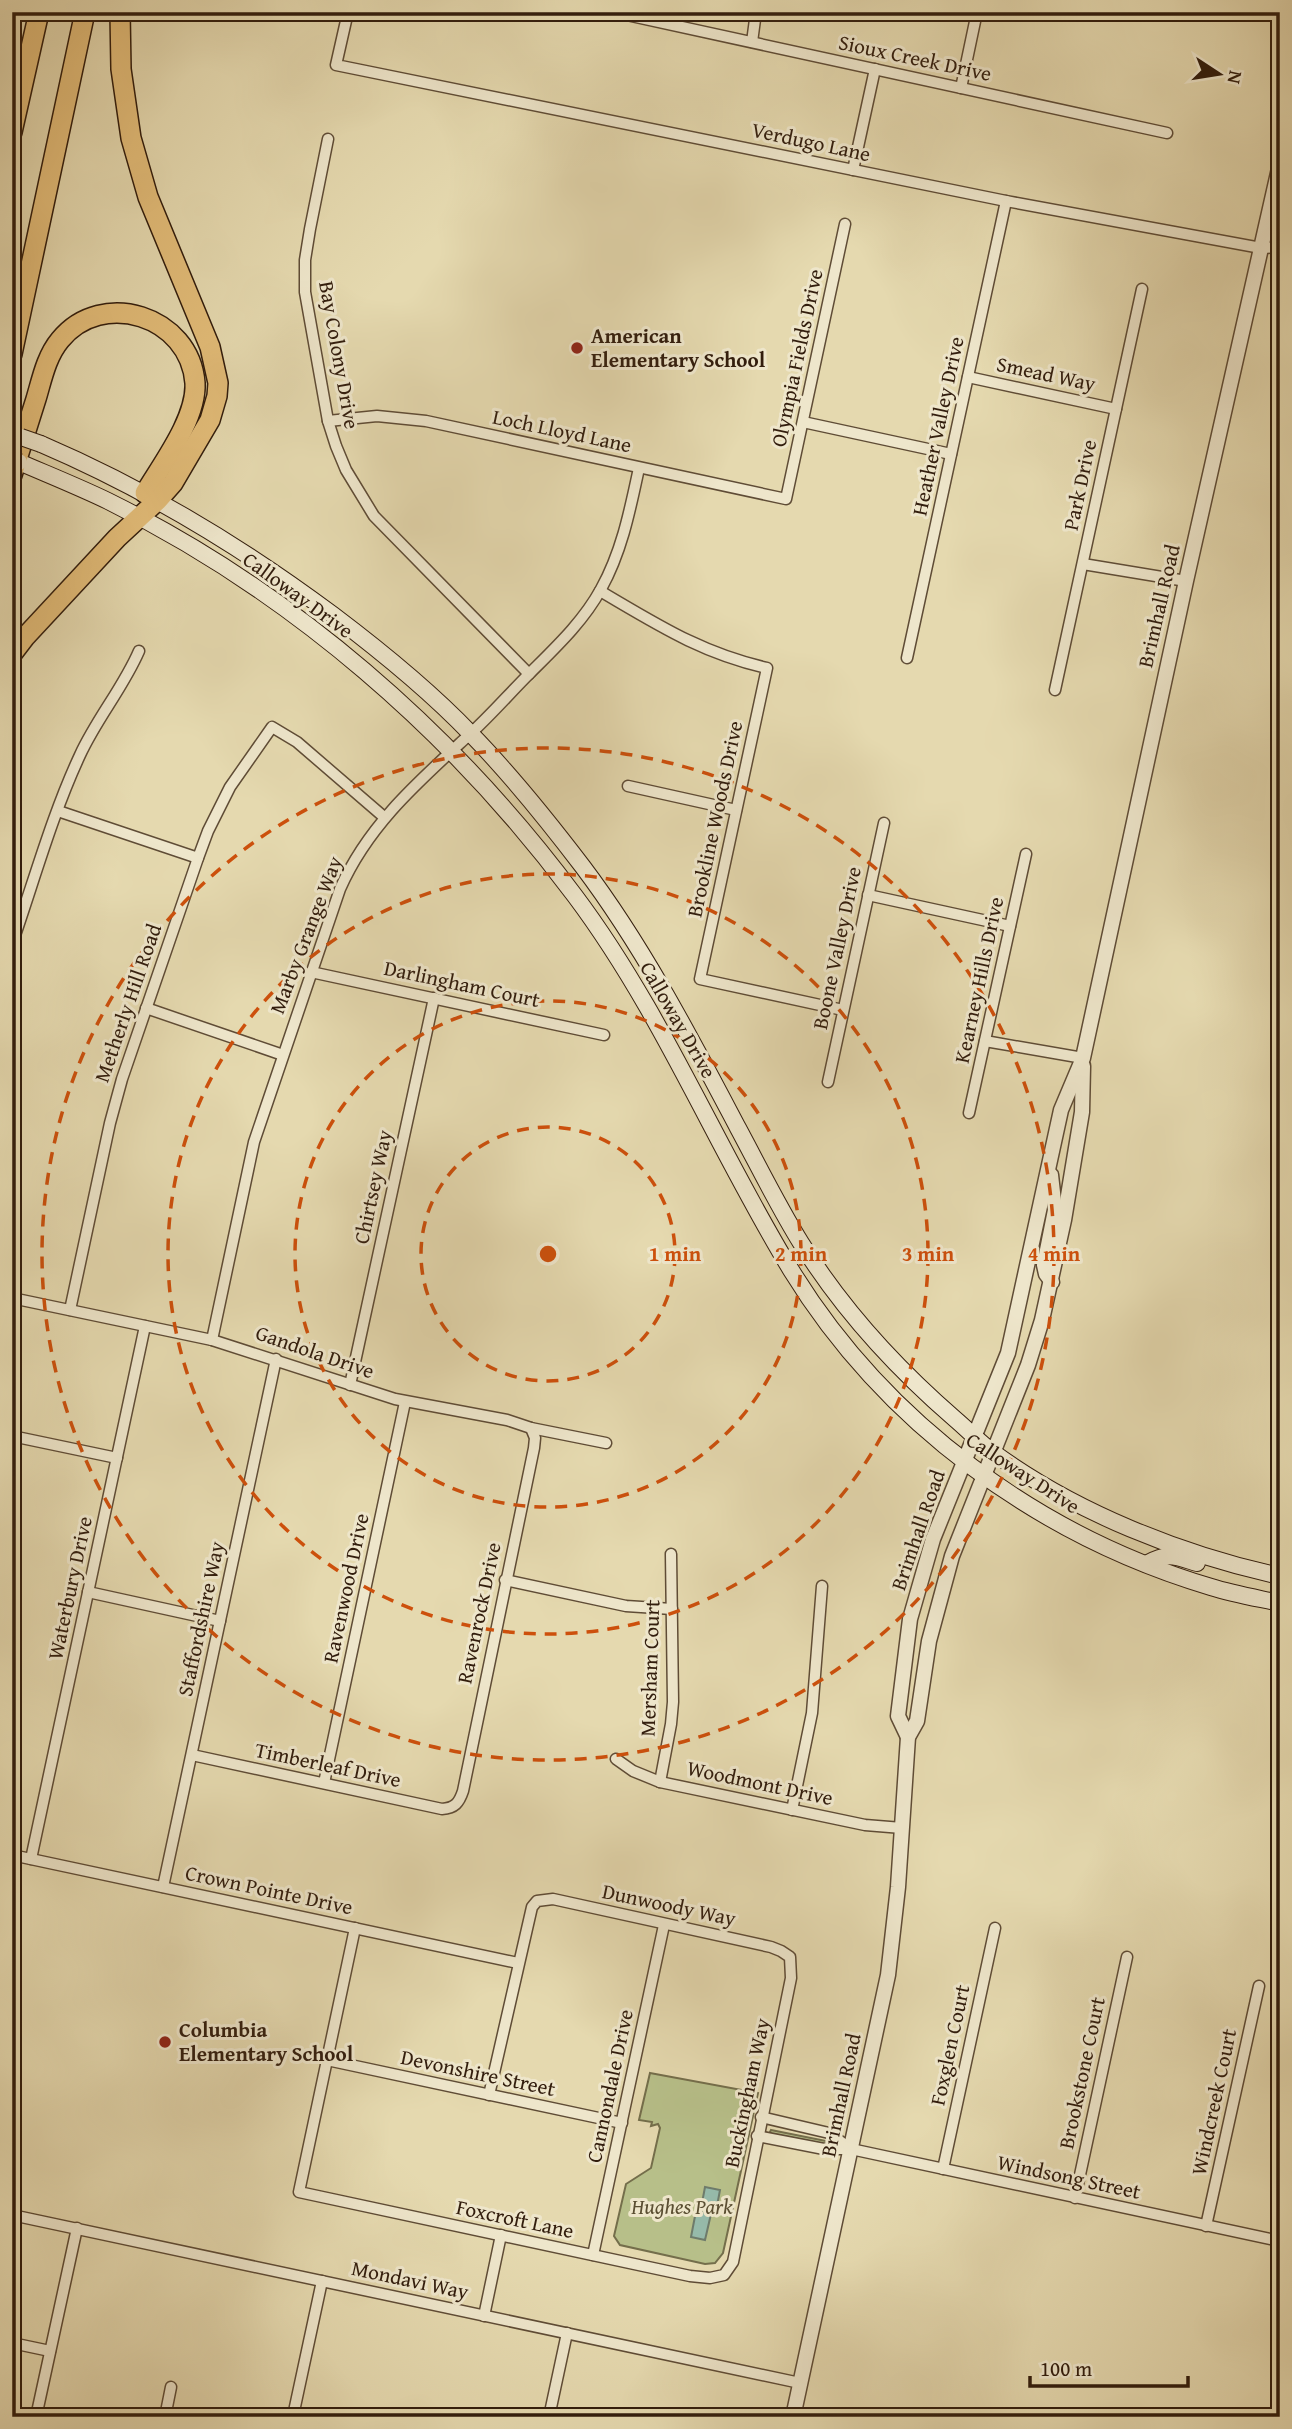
<svg xmlns="http://www.w3.org/2000/svg" width="1292" height="2429" font-family="'Gentium Book Plus',serif">
  <style>
    .green { fill: #b7bf89; stroke: #746e4b; stroke-width: 2 }
    .water { fill: #96baaa; stroke: #6e7b6b; stroke-width: 2 }
    .lines { fill: none; stroke-linecap: round; stroke-linejoin: round }
    .minor-casing { stroke: #5f4c36; stroke-width: 13 }
    .tertiary-casing { stroke: #5f4c36; stroke-width: 17 }
    .secondary-casing { stroke: #321d0d; stroke-width: 18 }
    .motorway-casing { stroke: #321d0d; stroke-width: 22 }
    .minor { stroke: #eee6cb; stroke-width: 10 }
    .tertiary { stroke: #eee6cb; stroke-width: 14 }
    .secondary { stroke: #eee6cb; stroke-width: 16 }
    .motorway { stroke: #e2bc78; stroke-width: 19 }
    .secondary-bridge-casing { stroke: #321d0d; stroke-width: 18; stroke-linecap: butt }
    .secondary-bridge { stroke: #eee6cb; stroke-width: 16 }
    .ring { fill: none; stroke: #cd500c; stroke-width: 3.5; stroke-dasharray: 12 9 }
    .poi-dot { fill: #8f2418; stroke: #eee6cb; stroke-width: 2.5 }
    .labels { text-anchor: middle; stroke-width: 6; stroke-linejoin: round; paint-order: stroke }
    .street-label { font-size: 21px; fill: #321d0d; stroke: #eee6cb }
    .poi-label { font-size: 21px; font-weight: bold; fill: #321d0d; stroke: #eee6cb; text-anchor: start }
    .park-label { font-size: 21px; font-style: italic; fill: #5a4e32; stroke: #eee6cb }
    .centre { fill: #cd500c; stroke: #eee6cb; stroke-width: 3.5 }
    .ring-label { font-size: 21px; text-anchor: middle; font-weight: bold; fill: #cd500c; stroke: #eee6cb; stroke-width: 6; stroke-linejoin: round; paint-order: stroke }
  </style>
  <rect width="100%" height="100%" fill="#e5d9af"/>
  <filter id="stains"><feTurbulence type="fractalNoise" baseFrequency=".00286" numOctaves="4"/><feColorMatrix values="0 0 0 0 .2 0 0 0 0 .09 0 0 0 0 .02 0 0 0 .5 -.17"/></filter>
  <radialGradient id="worn" r=".72"><stop offset=".6" stop-color="#630" stop-opacity="0"/><stop offset="1" stop-color="#630" stop-opacity=".3"/></radialGradient>
  <!-- green -->
  <g class="green">
    <polygon points="650,2073 758,2093 723,2253 715,2263 705,2264 620,2245 614,2236 626,2184 651,2168 660,2128 658,2124 651,2126 652,2122 639,2120"/>
    <polygon points="771,2130 831,2142 830,2147 771,2134 770,2132"/>
  </g>
  <!-- water -->
  <g class="water">
    <polygon points="705,2187 720,2190 717,2206 702,2203"/>
    <polygon points="696,2211 711,2214 705,2240 691,2237"/>
  </g>
  <g class="lines">
    <defs>
      <g id="minor">
        <polyline points="348,12 336,65 1006,201 1261,248 1280,247"/>
        <polyline points="613,12 1167,133"/>
        <polyline points="752,42 756,12"/>
        <polyline points="961,88 977,12"/>
        <polyline points="328,139 310,229 305,260 305,292 328,421 336,446 346,470 374,516 529,674"/>
        <polyline points="853,170 875,69"/>
        <polyline points="968,377 1116,409"/>
        <polyline points="328,421 377,416 426,421 786,499 845,224"/>
        <polyline points="803,422 951,454"/>
        <polyline points="1083,564 1186,581"/>
        <path d="M600,591C658,625 701,653 767,668L700,979L843,1010"/>
        <polyline points="907,658 1006,201"/>
        <polyline points="1055,690 1142,289"/>
        <polyline points="628,786 736,810"/>
        <polyline points="58,811 198,858"/>
        <polyline points="868,895 1010,926"/>
        <path d="M12,944C34,881 52,815 80,755C97,718 123,688 139,651"/>
        <polyline points="311,972 604,1035"/>
        <polyline points="146,1008 283,1055"/>
        <polyline points="985,1041 1083,1058"/>
        <polyline points="828,1082 884,823"/>
        <polyline points="969,1113 1026,854"/>
        <polyline points="12,1298 212,1340 395,1399 507,1420 531,1428 606,1443"/>
        <polyline points="70,1310 110,1123 122,1079 198,858 208,831 230,787 272,727 297,742 384,817"/>
        <path d="M212,1340L254,1142L340,889C368,825 419,781 469,735C490,716 509,694 529,674C555,648 583,622 601,589C622,551 630,510 639,468"/>
        <polyline points="350,1385 434,998"/>
        <polyline points="12,1436 117,1458"/>
        <polyline points="505,1580 626,1606 672,1609"/>
        <polyline points="88,1592 220,1621"/>
        <path d="M192,1755L442,1809C455,1808 459,1803 463,1791L534,1448L535,1438L531,1428"/>
        <polyline points="616,1759 633,1771 660,1782 865,1825 902,1828"/>
        <polyline points="660,1782 671,1724 673,1702 671,1554"/>
        <polyline points="324,1783 405,1402"/>
        <polyline points="792,1810 812,1713 822,1586"/>
        <polyline points="12,1855 518,1963"/>
        <polyline points="31,1859 145,1326"/>
        <polyline points="163,1887 276,1359"/>
        <polyline points="355,1928 299,2192 690,2276 710,2278 724,2275 733,2262 791,1978 790,1957 781,1951 771,1947 553,1899 537,1901 532,1907 489,2095"/>
        <polyline points="327,2060 622,2123"/>
        <polyline points="761,2117 829,2133 851,2149"/>
        <polyline points="757,2136 824,2149 851,2149 1280,2241"/>
        <polyline points="943,2169 995,1928"/>
        <polyline points="1075,2198 1127,1957"/>
        <polyline points="12,2215 800,2383"/>
        <polyline points="1206,2226 1259,1986"/>
        <polyline points="593,2255 664,1925"/>
        <polyline points="484,2316 501,2235"/>
        <polyline points="12,2343 50,2351"/>
        <polyline points="293,2416 322,2281"/>
        <polyline points="36,2417 77,2228"/>
        <polyline points="165,2417 171,2387"/>
        <polyline points="549,2417 567,2333"/>
      </g>
      <g id="tertiary">
        <polyline points="1051,1175 1055,1210 1044,1265 1046,1274 1052,1282"/>
        <polyline points="908,1737 898,1716 910,1619 933,1539 1008,1353 1061,1110 1083,1058 1186,581 1280,164"/>
        <polyline points="793,2417 888,1975 898,1887 908,1737 917,1721 929,1641 952,1556 1028,1365 1042,1320 1064,1220 1082,1112 1083,1066"/>
      </g>
      <g id="secondary">
        <path d="M41,444C146,489 242,547 333,615C382,652 429,690 471,734C511,775 548,821 583,867C644,948 691,1039 738,1128C759,1167 778,1206 801,1243C842,1309 895,1367 955,1419C968,1430 980,1443 994,1453C1075,1512 1182,1555 1280,1576"/>
        <path d="M19,462C49,475 79,487 108,501C292,592 453,732 575,896C662,1012 716,1147 791,1270C885,1423 1039,1536 1211,1587C1233,1594 1257,1598 1280,1603"/>
        <path d="M1146,1564C1168,1552 1174,1556 1197,1563"/>
      </g>
      <g id="motorway">
        <polyline points="12,132 39,12"/>
        <polyline points="12,354 85,12"/>
        <path d="M12,475C20,450 28,424 36,399C42,379 46,357 60,340C102,288 190,316 195,383C197,418 163,463 145,493"/>
        <polyline points="12,654 25,637 117,538 158,500 173,483 210,420 217,396 218,383 210,347 148,197 131,138 121,69 120,12"/>
      </g>
    </defs>
    <!-- minor casing -->
    <use href="#minor" class="minor-casing"/>
    <!-- tertiary casing -->
    <use href="#tertiary" class="tertiary-casing"/>
    <!-- secondary casing -->
    <use href="#secondary" class="secondary-casing"/>
    <!-- motorway casing -->
    <use href="#motorway" class="motorway-casing"/>
    <!-- minor -->
    <use href="#minor" class="minor"/>
    <!-- tertiary -->
    <use href="#tertiary" class="tertiary"/>
    <!-- secondary -->
    <use href="#secondary" class="secondary"/>
    <!-- motorway -->
    <use href="#motorway" class="motorway"/>
    <defs>
      <g id="secondary-bridge">
        <polyline points="21,437 41,444"/>
        <polyline points="12,459 19,462"/>
      </g>
    </defs>
    <!-- secondary-bridge casing -->
    <use href="#secondary-bridge" class="secondary-bridge-casing"/>
    <!-- secondary-bridge -->
    <use href="#secondary-bridge" class="secondary-bridge"/>
  </g>
  <!-- distance rings -->
  <g class="ring">
    <circle cx="548" cy="1254" r="127"/>
    <circle cx="548" cy="1254" r="253"/>
    <circle cx="548" cy="1254" r="380"/>
    <circle cx="548" cy="1254" r="506"/>
  </g>
  <!-- markers -->
  <g class="poi-dot">
    <circle cx="577" cy="348" r="7"/>
    <circle cx="165" cy="2042" r="7"/>
  </g>
  <g class="labels">
    <!-- street labels -->
    <g class="street-label">
      <text transform="translate(915 58) rotate(12)" y="7">Sioux Creek Drive</text>
      <text transform="translate(811 142) rotate(12)" y="7">Verdugo Lane</text>
      <text transform="translate(339 355) rotate(80)" y="7">Bay Colony Drive</text>
      <text transform="translate(797 358) rotate(-78)" y="7">Olympia Fields Drive</text>
      <text transform="translate(1046 374) rotate(12)" y="7">Smead Way</text>
      <text transform="translate(938 426) rotate(-78)" y="7">Heather Valley Drive</text>
      <text transform="translate(562 431) rotate(12)" y="7">Loch Lloyd Lane</text>
      <text transform="translate(1080 485) rotate(-78)" y="7">Park Drive</text>
      <text transform="translate(298 595) rotate(36)" y="7">Calloway Drive</text>
      <text transform="translate(1159 606) rotate(-77)" y="7">Brimhall Road</text>
      <text transform="translate(715 819) rotate(-78)" y="7">Brookline Woods Drive</text>
      <text transform="translate(306 935) rotate(-69)" y="7">Marby Grange Way</text>
      <text transform="translate(837 948) rotate(-78)" y="7">Boone Valley Drive</text>
      <text transform="translate(979 980) rotate(-78)" y="7">Kearney Hills Drive</text>
      <text transform="translate(462 984) rotate(12)" y="7">Darlingham Court</text>
      <text transform="translate(128 1003) rotate(-71)" y="7">Metherly Hill Road</text>
      <text transform="translate(678 1020) rotate(60)" y="7">Calloway Drive</text>
      <text transform="translate(373 1187) rotate(-78)" y="7">Chirtsey Way</text>
      <text transform="translate(315 1352) rotate(19)" y="7">Gandola Drive</text>
      <text transform="translate(1023 1473) rotate(33)" y="7">Calloway Drive</text>
      <text transform="translate(918 1530) rotate(-71)" y="7">Brimhall Road</text>
      <text transform="translate(70 1588) rotate(-78)" y="7">Waterbury Drive</text>
      <text transform="translate(346 1588) rotate(-78)" y="7">Ravenwood Drive</text>
      <text transform="translate(479 1613) rotate(-78)" y="7">Ravenrock Drive</text>
      <text transform="translate(201 1619) rotate(-78)" y="7">Staffordshire Way</text>
      <text transform="translate(650 1668) rotate(-88)" y="7">Mersham Court</text>
      <text transform="translate(328 1765) rotate(12)" y="7">Timberleaf Drive</text>
      <text transform="translate(760 1783) rotate(12)" y="7">Woodmont Drive</text>
      <text transform="translate(269 1890) rotate(12)" y="7">Crown Pointe Drive</text>
      <text transform="translate(669 1905) rotate(12)" y="7">Dunwoody Way</text>
      <text transform="translate(950 2045) rotate(-78)" y="7">Foxglen Court</text>
      <text transform="translate(478 2073) rotate(12)" y="7">Devonshire Street</text>
      <text transform="translate(1082 2073) rotate(-78)" y="7">Brookstone Court</text>
      <text transform="translate(610 2086) rotate(-78)" y="7">Cannondale Drive</text>
      <text transform="translate(747 2093) rotate(-78)" y="7">Buckingham Way</text>
      <text transform="translate(841 2095) rotate(-78)" y="7">Brimhall Road</text>
      <text transform="translate(1214 2102) rotate(-78)" y="7">Windcreek Court</text>
      <text transform="translate(1069 2177) rotate(12)" y="7">Windsong Street</text>
      <text transform="translate(515 2219) rotate(12)" y="7">Foxcroft Lane</text>
      <text transform="translate(410 2280) rotate(12)" y="7">Mondavi Way</text>
    </g>
    <!-- poi labels -->
    <g class="poi-label">
      <text x="591" y="343">American<tspan x="591" dy="24">Elementary School</tspan></text>
      <text x="179" y="2037">Columbia<tspan x="179" dy="24">Elementary School</tspan></text>
    </g>
    <!-- park labels -->
    <g class="park-label">
      <text x="682" y="2214">Hughes Park</text>
    </g>
  </g>
  <circle cx="548" cy="1254" r="10" class="centre"/>
  <g class="ring-label">
    <text x="675" y="1261">1 min</text>
    <text x="801" y="1261">2 min</text>
    <text x="928" y="1261">3 min</text>
    <text x="1054" y="1261">4 min</text>
  </g>
  <!-- margin -->
  <rect width="1292" height="2429" fill="none" stroke="#e5d9af" stroke-width="42"/>
  <rect x="14" y="14" width="1264" height="2401" fill="none" stroke="#321d0d" stroke-width="3.5"/>
  <rect x="21" y="21" width="1250" height="2387" fill="none" stroke="#321d0d" stroke-width="2"/>
  <!-- north arrow -->
  <g transform="translate(1219 74) rotate(102)" stroke="#eee6cb" stroke-width="5" paint-order="stroke">
  <path d="M0-5L12 26L0 18L-12 26Z" fill="#321d0d"/>
  <text y="-10" font-size="19" font-weight="bold" text-anchor="middle" fill="#321d0d">N</text>
  </g>
  <!-- scale -->
  <path d="M1030 2376v10h158v-10" fill="none" stroke="#321d0d" stroke-width="3.5"/>
  <text x="1040" y="2376" font-size="21" fill="#321d0d" stroke="#eee6cb" stroke-width="5" paint-order="stroke">100 m</text>
  <rect width="100%" height="100%" filter="url(#stains)"/>
  <rect width="100%" height="100%" fill="url(#worn)"/>
</svg>
